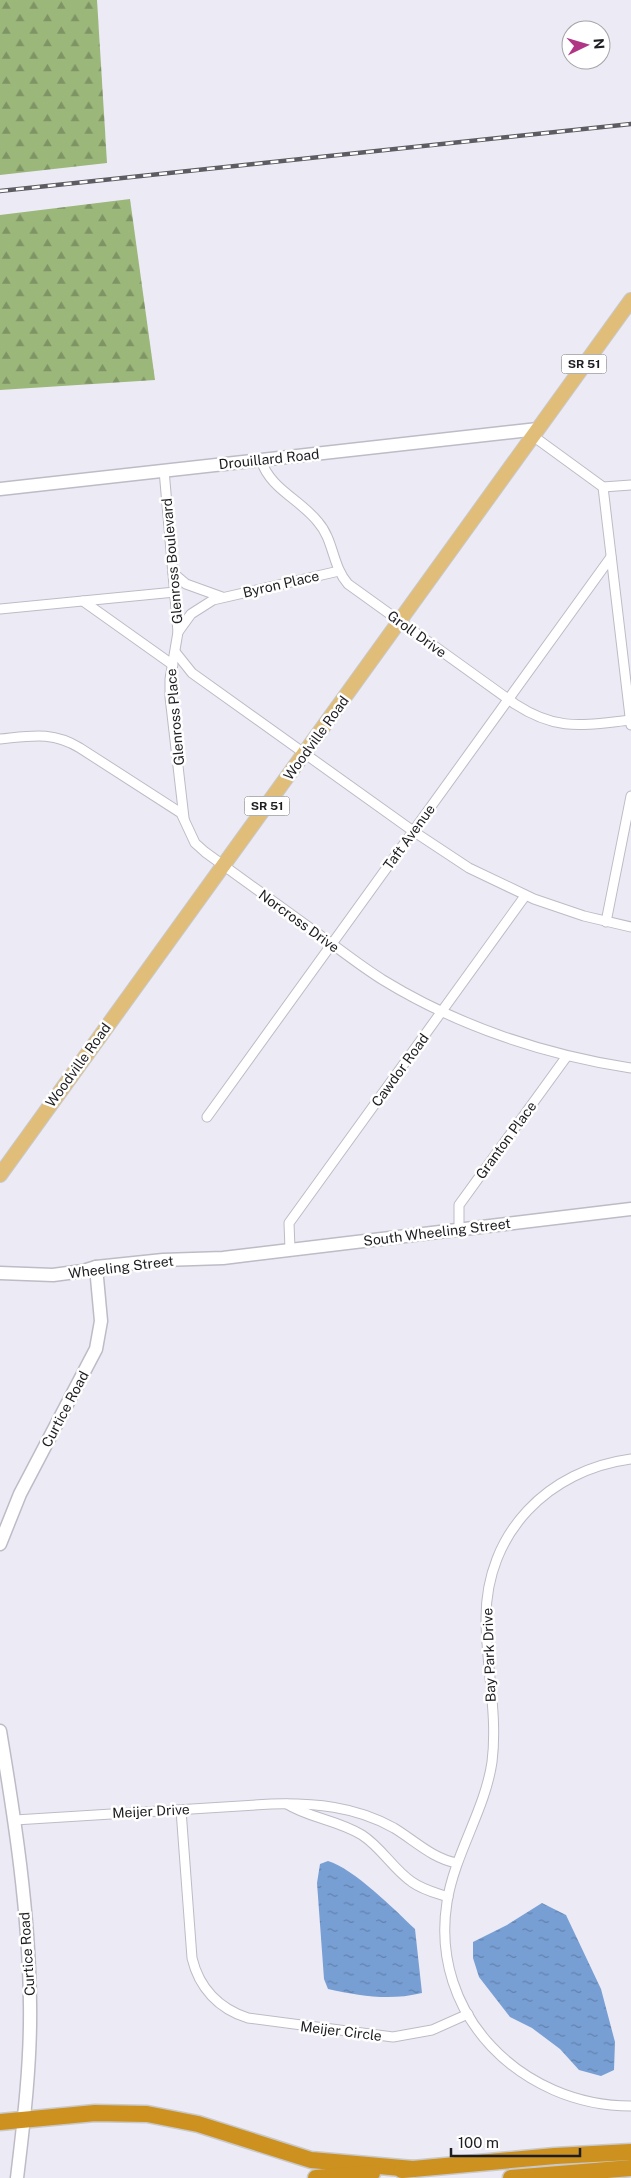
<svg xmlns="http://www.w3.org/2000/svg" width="631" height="2178" font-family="'Public Sans',sans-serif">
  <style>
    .forest { fill: url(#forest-firs) }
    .water { fill: url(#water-ripples) }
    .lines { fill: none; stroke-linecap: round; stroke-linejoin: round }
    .street-casing { stroke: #bebbc6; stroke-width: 11 }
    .secondary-casing { stroke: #bebbc6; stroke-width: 15 }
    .primary-casing { stroke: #c9c9ca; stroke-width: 16 }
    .highway-casing { stroke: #c9c9ca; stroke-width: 19 }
    .street { stroke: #fff; stroke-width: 9 }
    .secondary { stroke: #fff; stroke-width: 12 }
    .primary { stroke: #e0bd78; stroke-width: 14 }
    .highway { stroke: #cc911e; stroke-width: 16 }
    .rail-casing { stroke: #5d5c62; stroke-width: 4.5 }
    .rail { stroke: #fff; stroke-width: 2.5; stroke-dasharray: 8; stroke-linecap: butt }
    .labels { text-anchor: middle; stroke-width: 5; stroke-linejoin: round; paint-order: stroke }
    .shield { fill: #fff; stroke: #626264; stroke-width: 1 }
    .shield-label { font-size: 12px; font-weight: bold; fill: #1e1e22 }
    .street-label { font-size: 14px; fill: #1e1e22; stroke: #fff }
  </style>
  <defs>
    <pattern id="forest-firs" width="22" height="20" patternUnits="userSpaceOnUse" patternTransform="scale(1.25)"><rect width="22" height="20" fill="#9bb77a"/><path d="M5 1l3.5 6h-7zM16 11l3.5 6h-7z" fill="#7e9464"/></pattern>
    <pattern id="water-ripples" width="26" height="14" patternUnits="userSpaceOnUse" patternTransform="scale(1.25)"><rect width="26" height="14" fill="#789fd4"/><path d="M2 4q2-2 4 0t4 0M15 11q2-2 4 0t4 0" fill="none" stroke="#6281ac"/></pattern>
  </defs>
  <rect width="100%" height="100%" fill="#eceaf5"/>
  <!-- forest -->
  <g class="forest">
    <polygon points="0,0 97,0 107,163 0,175"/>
    <polygon points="130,199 155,380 0,390 0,215"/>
  </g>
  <!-- water -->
  <g class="water">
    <path d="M328,1861C353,1868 395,1910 415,1929L422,1993C389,2001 361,1996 328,1989L324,1979L317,1883L320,1864Z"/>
    <polygon points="542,1903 566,1915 601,1989 615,2042 614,2070 601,2076 579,2070 560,2049 532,2028 510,2017 479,1977 473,1958 473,1942 507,1925"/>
  </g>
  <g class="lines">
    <defs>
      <g id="street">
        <polyline points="533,436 603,487 631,485"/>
        <path d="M261,460C270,489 300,499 318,522C334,540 332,566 348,584L515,704C558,732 583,725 631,720"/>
        <polyline points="164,470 178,632 170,679 170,697 184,818"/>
        <polyline points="603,487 631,725"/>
        <polyline points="173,573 186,584 222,597"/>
        <polyline points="83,601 173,665"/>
        <polyline points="0,609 175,592"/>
        <polyline points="178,632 191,614 213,600 339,571"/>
        <polyline points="176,653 192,673 413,831 469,868 534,899 584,916 631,927"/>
        <path d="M0,739C31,736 52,731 80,748L181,813L195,843L205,852C244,880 282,908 321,936C342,951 362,967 383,980C458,1026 545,1055 631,1068"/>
        <polyline points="606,922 631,796"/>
        <polyline points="207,1117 611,557"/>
        <polyline points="459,1229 459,1205 567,1056"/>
        <polyline points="290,1249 289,1223 525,896"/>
        <path d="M631,1459C548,1470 486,1533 486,1618C486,1666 498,1715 492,1762C485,1810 455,1853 447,1902C429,2015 522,2106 631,2106"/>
        <path d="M287,1804C309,1818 338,1820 362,1835C382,1848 393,1869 412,1882C423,1890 436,1893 448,1897"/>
        <path d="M181,1810L192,1958C199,1988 219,2009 248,2018L393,2037L432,2030L468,2014"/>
        <path d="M15,1820L271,1804C314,1803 355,1806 394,1828C414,1840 433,1859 457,1863"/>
      </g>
      <g id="secondary">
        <polyline points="0,489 538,429"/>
        <polyline points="0,1273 53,1275 83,1271 96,1267 163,1260 223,1258 631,1209"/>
        <polyline points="0,1544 20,1494 96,1349 101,1321 96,1267"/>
        <path d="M0,1731C15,1820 29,1912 30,2003C31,2062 24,2120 17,2178"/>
      </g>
      <polyline id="primary" points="0,1175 631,300"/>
      <g id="highway">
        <polyline points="0,2122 95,2113 147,2114 198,2124 311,2160 413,2169"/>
        <polyline points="402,2170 555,2156 631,2152"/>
        <polyline points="316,2178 372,2173"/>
        <polyline points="511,2178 631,2168"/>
      </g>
    </defs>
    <!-- street casing -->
    <use href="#street" class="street-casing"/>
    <!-- secondary casing -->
    <use href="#secondary" class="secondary-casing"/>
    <!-- primary casing -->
    <use href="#primary" class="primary-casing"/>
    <!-- highway casing -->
    <use href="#highway" class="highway-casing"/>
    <!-- street -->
    <use href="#street" class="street"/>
    <!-- secondary -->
    <use href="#secondary" class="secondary"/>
    <!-- primary -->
    <use href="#primary" class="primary"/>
    <!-- highway -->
    <use href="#highway" class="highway"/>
    <defs>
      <polyline id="rail" points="0,191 631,124"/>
    </defs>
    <!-- rail casing -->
    <use href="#rail" class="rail-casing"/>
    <!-- rail -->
    <use href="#rail" class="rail"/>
  </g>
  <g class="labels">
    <!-- shield labels -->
    <g class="shield">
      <rect x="561.5" y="354.5" width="45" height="19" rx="4"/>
      <rect x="244.5" y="796.5" width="45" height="19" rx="4"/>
    </g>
    <g class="shield-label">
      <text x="584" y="368">SR 51</text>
      <text x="267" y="810">SR 51</text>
    </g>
    <!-- street labels -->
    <g class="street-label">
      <text transform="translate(269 459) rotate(-6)" y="5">Drouillard Road</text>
      <text transform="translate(172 561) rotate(-95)" y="5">Glenross Boulevard</text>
      <text transform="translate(281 584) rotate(-13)" y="5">Byron Place</text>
      <text transform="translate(417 634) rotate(36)" y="5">Groll Drive</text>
      <text transform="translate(175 717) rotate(-95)" y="5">Glenross Place</text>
      <text transform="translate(316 738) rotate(-54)" y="5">Woodville Road</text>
      <text transform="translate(409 837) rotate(-54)" y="5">Taft Avenue</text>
      <text transform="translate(299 921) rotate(36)" y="5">Norcross Drive</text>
      <text transform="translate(78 1065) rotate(-54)" y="5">Woodville Road</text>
      <text transform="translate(400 1070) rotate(-54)" y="5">Cawdor Road</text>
      <text transform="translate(506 1140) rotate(-54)" y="5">Granton Place</text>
      <text transform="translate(437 1232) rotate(-7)" y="5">South Wheeling Street</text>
      <text transform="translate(121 1267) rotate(-7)" y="5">Wheeling Street</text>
      <text transform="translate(65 1409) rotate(-62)" y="5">Curtice Road</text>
      <text transform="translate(489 1655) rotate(-92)" y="5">Bay Park Drive</text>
      <text transform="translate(151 1811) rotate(-3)" y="5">Meijer Drive</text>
      <text transform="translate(27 1954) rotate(-94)" y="5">Curtice Road</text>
      <text transform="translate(341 2031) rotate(7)" y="5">Meijer Circle</text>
    </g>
  </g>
  <!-- north arrow -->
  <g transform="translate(586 45) rotate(85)"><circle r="24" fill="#ffffff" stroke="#a5a5a7"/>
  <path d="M0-4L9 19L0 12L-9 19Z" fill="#b13585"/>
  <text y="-8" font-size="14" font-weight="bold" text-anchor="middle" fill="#1e1e22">N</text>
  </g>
  <!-- scale -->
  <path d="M451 2148v8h129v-8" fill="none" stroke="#1e1e22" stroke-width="2.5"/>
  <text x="458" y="2148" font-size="15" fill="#1e1e22" stroke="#ffffff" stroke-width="4" paint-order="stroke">100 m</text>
</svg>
